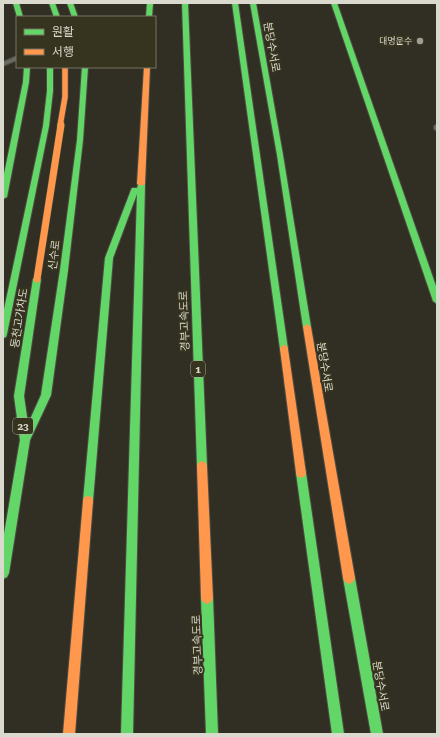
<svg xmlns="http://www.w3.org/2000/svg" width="440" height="737" font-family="'Roboto Serif','Noto Sans KR',serif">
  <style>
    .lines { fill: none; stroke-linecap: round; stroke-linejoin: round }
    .lane-casing { stroke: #4f4d43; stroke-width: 2 }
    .fast-casing { stroke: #4f4d43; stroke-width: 2 }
    .slow-casing { stroke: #4f4d43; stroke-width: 2 }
    .lane { fill: #696964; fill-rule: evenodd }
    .fast { fill: #63d668; fill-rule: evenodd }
    .slow { fill: #ff974d; fill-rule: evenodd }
    .slow-bridge-far1-casing { stroke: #4f4d43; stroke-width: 7; stroke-linecap: butt }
    .slow-bridge-casing { stroke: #4f4d43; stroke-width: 8; stroke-linecap: butt }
    .slow-bridge-far1 { stroke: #ff974d; stroke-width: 5.5 }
    .slow-bridge { stroke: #ff974d; stroke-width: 7 }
    .poi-dot { fill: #9f9e92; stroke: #36331f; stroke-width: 1.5 }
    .labels { text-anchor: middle; stroke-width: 4; stroke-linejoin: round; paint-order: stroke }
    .far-poi-label { font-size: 9px; fill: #dad9cd; stroke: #36331f; text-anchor: end }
    .shield { fill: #36331f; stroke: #a9a799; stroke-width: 1 }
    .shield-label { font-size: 10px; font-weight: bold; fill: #dad9cd }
    .street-label { font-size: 11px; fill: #dad9cd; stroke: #36331f }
  </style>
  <rect width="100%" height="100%" fill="#312f24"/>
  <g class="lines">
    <defs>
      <g id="lane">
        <polygon points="17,56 17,60 3,66 3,62"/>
        <polygon points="437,124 437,131 434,129 434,126"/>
      </g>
      <g id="fast">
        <polygon points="13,3 19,3 23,17 17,17"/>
        <polygon points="49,3 55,3 60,17 54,17"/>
        <polygon points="67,3 73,3 78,17 72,17"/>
        <polygon points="147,3 153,3 152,17 146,17"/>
        <polygon points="182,3 188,3 207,466 206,469 202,471 198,469 197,466"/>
        <polygon points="232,3 238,3 288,349 287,352 281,352 280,349"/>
        <polygon points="250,3 256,3 283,155 311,327 307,330 303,327 277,155"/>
        <polygon points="331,3 337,3 437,289 437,304 433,301"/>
        <polygon points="24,67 30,67 29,82 7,197 3,199 3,179 23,82"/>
        <polygon points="47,67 53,67 53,91 49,126 7,334 6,337 3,338 3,314 43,126 47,91"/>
        <polygon points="82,67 88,67 83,140 68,270 51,395 30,440 9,573 7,577 3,579 3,540 20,440 14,396 33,279 37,276 41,279 24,396 28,424 41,395 60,270 77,140"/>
        <polygon points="139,182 143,182 145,184 133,734 121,734 137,194 113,258 93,501 92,505 88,506 84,505 83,501 105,258 131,190 132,188 137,188"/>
        <polygon points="301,468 305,470 306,473 344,734 332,734 296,473 297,470"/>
        <polygon points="349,572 353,574 355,578 383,734 371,734 343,578 345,574"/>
        <polygon points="207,592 211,594 213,598 218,734 206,734 201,598 203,594"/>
      </g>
      <g id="slow">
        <polygon points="144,67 150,67 145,184 141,186 137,184"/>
        <polygon points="307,324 311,327 355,578 353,582 349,584 345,582 343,578 303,327"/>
        <polygon points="284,345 287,346 288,349 306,473 305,476 301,478 297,476 296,473 280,349 281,346"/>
        <polygon points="202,461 206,463 207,466 213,598 211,602 207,604 203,602 201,598 197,466 198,463"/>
        <polygon points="88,496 92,497 93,501 75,734 63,734 83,501 84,497"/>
      </g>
    </defs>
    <!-- lane casing -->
    <use href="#lane" class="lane-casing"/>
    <!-- fast casing -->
    <use href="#fast" class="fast-casing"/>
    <!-- slow casing -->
    <use href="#slow" class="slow-casing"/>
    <!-- lane -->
    <use href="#lane" class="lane"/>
    <!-- fast -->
    <use href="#fast" class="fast"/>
    <!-- slow -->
    <use href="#slow" class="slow"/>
    <defs>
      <polyline id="slow-bridge-far1" points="60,126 65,97 65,67"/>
      <polyline id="slow-bridge" points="37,279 61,125"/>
    </defs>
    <!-- slow-bridge-far1 casing -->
    <use href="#slow-bridge-far1" class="slow-bridge-far1-casing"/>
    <!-- slow-bridge casing -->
    <use href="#slow-bridge" class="slow-bridge-casing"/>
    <!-- slow-bridge-far1 -->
    <use href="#slow-bridge-far1" class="slow-bridge-far1"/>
    <!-- slow-bridge -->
    <use href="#slow-bridge" class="slow-bridge"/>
  </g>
  <!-- markers -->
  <circle class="poi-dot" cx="420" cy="41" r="4"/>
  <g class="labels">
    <!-- far-poi labels -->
    <g class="far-poi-label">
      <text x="412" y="44">대명운수</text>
    </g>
    <!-- shield labels -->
    <g class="shield">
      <rect x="191" y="361" width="14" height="16" rx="3"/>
      <rect x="13" y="418" width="20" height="16" rx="3"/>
    </g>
    <g class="shield-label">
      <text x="198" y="373">1</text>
      <text x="23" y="430">23</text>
    </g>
    <!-- street labels -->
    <g class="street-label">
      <text transform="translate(272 47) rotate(80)" y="4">분당수서로</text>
      <text transform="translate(54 255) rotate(-83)" y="4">신수로</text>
      <text transform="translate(19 318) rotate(-81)" y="4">동천고가차도</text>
      <text transform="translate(184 321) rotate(-92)" y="4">경부고속도로</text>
      <text transform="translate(325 367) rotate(81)" y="4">분당수서로</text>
      <text transform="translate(197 645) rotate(-92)" y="4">경부고속도로</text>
      <text transform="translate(381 686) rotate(80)" y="4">분당수서로</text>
    </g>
  </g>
  <!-- border -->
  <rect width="440" height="737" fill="none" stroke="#dad9cd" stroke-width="8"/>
  <!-- legend -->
  <rect x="16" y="16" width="140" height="52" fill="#36331f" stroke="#787565"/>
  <rect x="24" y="29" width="20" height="6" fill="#63d668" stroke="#787565"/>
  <text x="52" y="36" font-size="12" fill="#dad9cd">원활</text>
  <rect x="24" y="49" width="20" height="6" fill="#ff974d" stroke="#787565"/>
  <text x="52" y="56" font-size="12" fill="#dad9cd">서행</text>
</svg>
